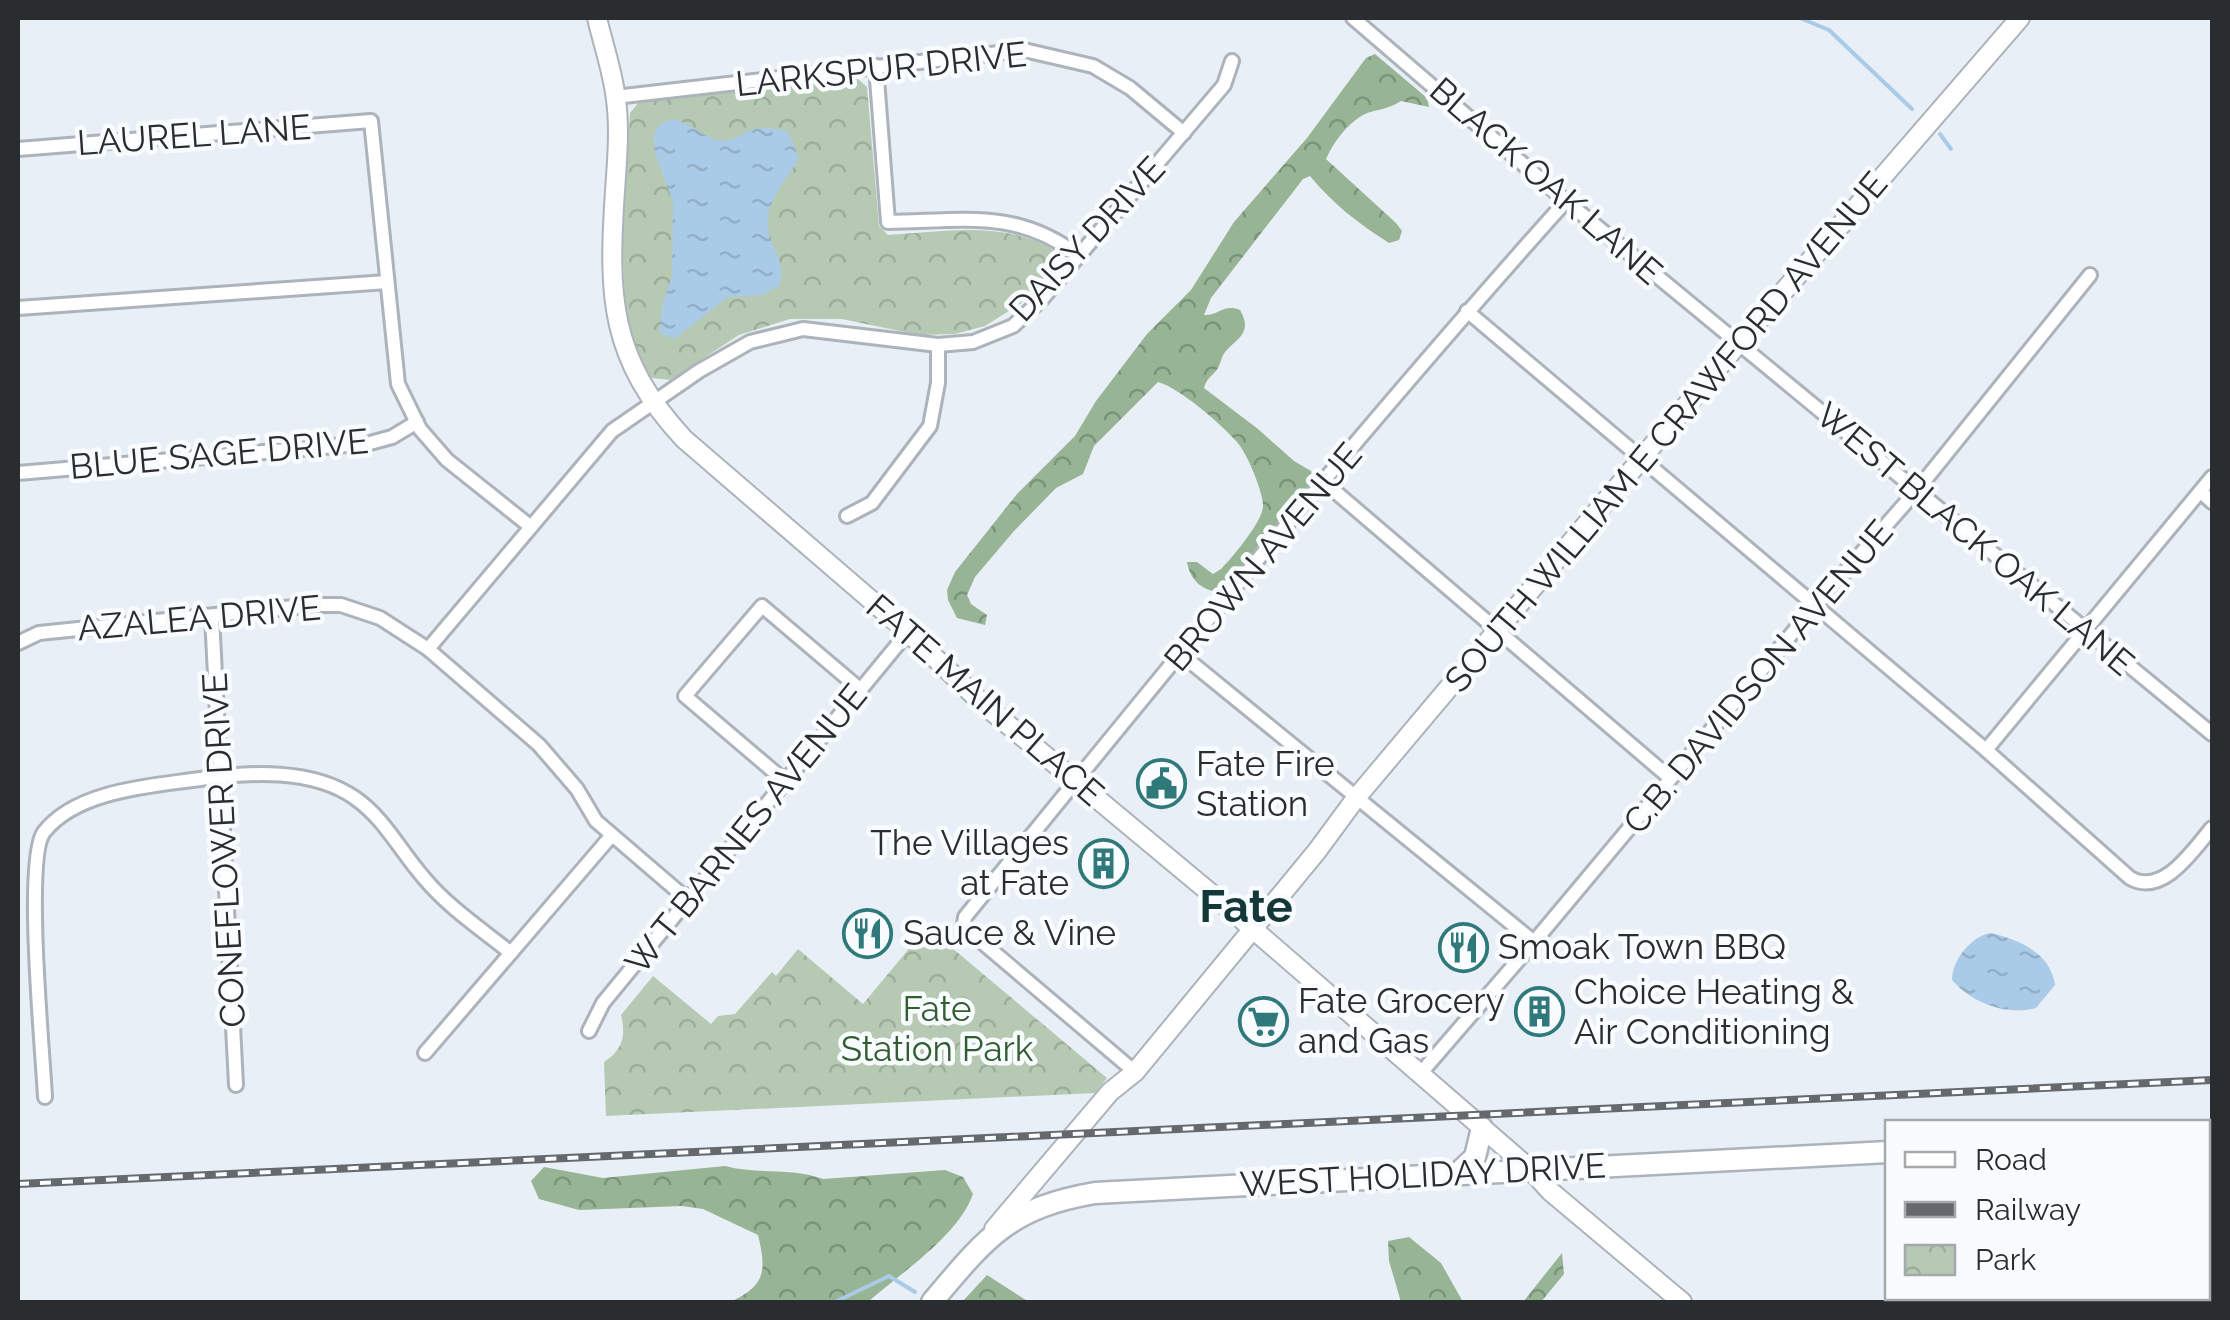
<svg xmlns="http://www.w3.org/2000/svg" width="2230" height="1320" font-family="Raleway,sans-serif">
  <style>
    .forest { fill: url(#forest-crowns) }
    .park { fill: url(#park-crowns) }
    .water { fill: url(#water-ripples) }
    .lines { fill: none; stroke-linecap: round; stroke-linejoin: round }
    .stream { stroke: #aacbe8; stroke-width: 4 }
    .street-casing { stroke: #acb3bb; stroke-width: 18 }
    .secondary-casing { stroke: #acb3bb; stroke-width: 22 }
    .primary-casing { stroke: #acb3bb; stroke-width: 25 }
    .street { stroke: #fff; stroke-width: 12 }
    .secondary { stroke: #fff; stroke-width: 18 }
    .primary { stroke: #fff; stroke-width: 20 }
    .rail-casing { stroke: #65696d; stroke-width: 8 }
    .rail { stroke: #f9fcff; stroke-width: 4; stroke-dasharray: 11; stroke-linecap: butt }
    .labels { text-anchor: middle; stroke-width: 9; stroke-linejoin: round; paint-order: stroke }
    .street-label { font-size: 35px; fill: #2a2d30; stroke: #f9fcff }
    .poi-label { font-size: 35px; fill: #2a2d30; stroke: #f9fcff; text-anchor: start }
    .park-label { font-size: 35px; fill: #325c31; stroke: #f9fcff }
    .district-label { font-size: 45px; font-weight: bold; fill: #143738; stroke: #f9fcff }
  </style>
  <defs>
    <pattern id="forest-crowns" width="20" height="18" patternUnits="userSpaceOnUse" patternTransform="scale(2.5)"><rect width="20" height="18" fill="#97b495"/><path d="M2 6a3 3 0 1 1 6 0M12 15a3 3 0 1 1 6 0" fill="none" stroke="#7b937a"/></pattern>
    <pattern id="park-crowns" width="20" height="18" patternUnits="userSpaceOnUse" patternTransform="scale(2.5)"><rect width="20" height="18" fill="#b5c9b3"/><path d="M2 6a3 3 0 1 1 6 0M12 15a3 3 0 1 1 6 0" fill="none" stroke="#9cad9a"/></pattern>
    <pattern id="water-ripples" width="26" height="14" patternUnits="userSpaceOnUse" patternTransform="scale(2.5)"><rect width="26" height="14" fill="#aacbe8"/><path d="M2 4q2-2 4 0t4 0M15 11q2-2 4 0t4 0" fill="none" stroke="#92afc7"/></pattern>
  </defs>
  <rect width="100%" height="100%" fill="#e8eff7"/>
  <!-- forest -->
  <g class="forest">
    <path d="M1375,54L1427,98L1429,107L1401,101C1385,111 1375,109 1363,115C1346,125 1333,143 1326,159L1396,223L1402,231L1399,240L1389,243C1359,224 1333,204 1310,176L1303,179L1211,298L1204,315C1218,316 1224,303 1240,310C1253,333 1238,337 1225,352C1221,357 1221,363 1218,368C1212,377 1207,377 1204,388L1258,429L1294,461L1311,471L1316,479L1305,496L1228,586L1221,592C1202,591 1190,580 1187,562H1197L1213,574L1221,569C1232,558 1264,520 1263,505C1263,492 1247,453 1237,442C1221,424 1180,388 1158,382L1094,446L1083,474L1056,488L1014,531L975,577L967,595L971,604L987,615L985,625L957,618L948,600L947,590L955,572L1017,494L1075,436L1096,401L1147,334L1191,290L1234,222L1307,138L1366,58Z"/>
    <path d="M725,1166C758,1175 792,1167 823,1179L945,1170L963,1177L973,1194C958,1236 902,1272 868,1302H730C765,1286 767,1272 758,1235L703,1209L682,1206L579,1210L539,1199L531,1181L544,1167L603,1178Z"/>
    <polygon points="1409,1237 1441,1263 1463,1302 1401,1302 1389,1261 1388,1241"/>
    <polygon points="1562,1253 1564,1274 1541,1302 1523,1302"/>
    <polygon points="987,1275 1029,1302 962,1302"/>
  </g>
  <!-- park -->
  <g class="park">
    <path d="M858,79L867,87L879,226L888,235C943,232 1004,220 1054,250L1056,265L1020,304L985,326L955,334L919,335L842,319H790L739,335L670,380L652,378C607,330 627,177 630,113L639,102L705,92Z"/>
    <path d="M927,927L1107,1078L1095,1093L606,1116L604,1062C623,1050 626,1036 621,1015L653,976L711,1024L718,1016L735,1014L772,972L776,976L798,949L863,1004Z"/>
  </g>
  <!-- water -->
  <g class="water">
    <path d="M672,119C689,122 700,135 717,140C732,144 742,132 755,129C767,127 777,129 788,132L799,158C790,174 771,197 768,215C763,245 787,253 780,285L762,295L728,297L674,339L659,332L664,299L672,277L673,202L655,153L654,133L661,124Z"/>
    <path d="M1991,933C2019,940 2050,952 2055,985L2036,1008C2006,1016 1972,1003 1952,980C1952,960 1971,936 1991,933Z"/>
  </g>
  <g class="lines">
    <!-- stream -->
    <g class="stream">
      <polyline points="1800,18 1829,30 1912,109"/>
      <polyline points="1940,134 1951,149"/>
      <polyline points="835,1302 889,1276 915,1292"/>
    </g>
    <defs>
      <g id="street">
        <polyline points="1353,18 1566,201 2212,734"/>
        <path d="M876,66L888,222C962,221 1017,208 1079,256"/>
        <polyline points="615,97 1024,50 1093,66 1130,88 1184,133"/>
        <polyline points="18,149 371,121 398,384 420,429 447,460 531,527"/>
        <polyline points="18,308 387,282"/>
        <path d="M1467,311L1986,750L2130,878C2163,897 2193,850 2212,828"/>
        <polyline points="18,473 370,443 392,437 417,422"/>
        <polyline points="1324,482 1670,778"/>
        <polyline points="2201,492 2212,502"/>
        <polyline points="847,516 872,503 930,426 938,383 938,345"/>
        <polyline points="212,616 236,1085"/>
        <polyline points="18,643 39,633 314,605 341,605 380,618 428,649 539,745 577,789 596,821 688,900"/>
        <polyline points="428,649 612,431 699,371 750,342 803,329 938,345 973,342 1013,326 1042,299 1224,85 1232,61"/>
        <polyline points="1182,655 1534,942"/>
        <polyline points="1986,750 2212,477"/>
        <polyline points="786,782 685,696 762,606 861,690"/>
        <polyline points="589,1031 603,1003 908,632"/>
        <polyline points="425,1053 612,835"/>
        <path d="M1135,1072L970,932L964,924L965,917C1161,676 1358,433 1566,201"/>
        <polyline points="1420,1074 1534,942 1815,606 1917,490 2090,275"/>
        <path d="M45,1097C43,1055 24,857 44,832C77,790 151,786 200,779C249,772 312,768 355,798C385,819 400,851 424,878C448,907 481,929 511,953"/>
        <polyline points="2204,1302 2212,1295"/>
      </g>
      <g id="secondary">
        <path d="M597,18C603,44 613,72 616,100C620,129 617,162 615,191C608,296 609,358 684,439L908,632L982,703L1238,916L1531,1170L1550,1191L1682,1302"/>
        <polyline points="994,1229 1110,1092 1135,1072 1317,851 1356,798 1738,344 2020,18"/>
      </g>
      <g id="primary">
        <polyline points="2208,1136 2212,1136"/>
        <polyline points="1458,1173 1475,1157 1482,1128"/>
        <path d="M932,1302C986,1238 1008,1208 1095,1193L1888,1152"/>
      </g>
    </defs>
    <!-- street casing -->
    <use href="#street" class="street-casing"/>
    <!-- secondary casing -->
    <use href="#secondary" class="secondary-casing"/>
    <!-- primary casing -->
    <use href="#primary" class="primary-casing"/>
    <!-- street -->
    <use href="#street" class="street"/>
    <!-- secondary -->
    <use href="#secondary" class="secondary"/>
    <!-- primary -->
    <use href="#primary" class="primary"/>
    <defs>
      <polyline id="rail" points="18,1184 2212,1080"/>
    </defs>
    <!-- rail casing -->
    <use href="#rail" class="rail-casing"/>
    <!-- rail -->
    <use href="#rail" class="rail"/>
  </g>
  <!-- icons -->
  <defs>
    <symbol id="civic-ring" viewBox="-11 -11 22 22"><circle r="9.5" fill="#f9fcff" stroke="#30797b" stroke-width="1.5"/><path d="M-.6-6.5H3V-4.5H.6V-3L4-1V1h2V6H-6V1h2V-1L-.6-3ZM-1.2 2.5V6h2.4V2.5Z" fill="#30797b"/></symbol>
    <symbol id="building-ring" viewBox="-11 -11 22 22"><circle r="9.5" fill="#f9fcff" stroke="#30797b" stroke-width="1.5"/><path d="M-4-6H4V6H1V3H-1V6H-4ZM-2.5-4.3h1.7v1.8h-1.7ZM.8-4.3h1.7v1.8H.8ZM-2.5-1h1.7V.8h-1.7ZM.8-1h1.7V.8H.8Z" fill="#30797b"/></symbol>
    <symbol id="restaurant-ring" viewBox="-11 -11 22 22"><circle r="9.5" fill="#f9fcff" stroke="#30797b" stroke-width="1.5"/><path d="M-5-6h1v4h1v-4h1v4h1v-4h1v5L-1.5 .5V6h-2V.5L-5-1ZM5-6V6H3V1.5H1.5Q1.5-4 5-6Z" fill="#30797b"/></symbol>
    <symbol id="supermarket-ring" viewBox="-11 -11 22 22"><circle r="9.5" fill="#f9fcff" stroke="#30797b" stroke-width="1.5"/><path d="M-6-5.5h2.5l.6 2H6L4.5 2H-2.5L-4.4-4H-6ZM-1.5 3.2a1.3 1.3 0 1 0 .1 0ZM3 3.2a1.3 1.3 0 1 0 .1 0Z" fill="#30797b"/></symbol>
  </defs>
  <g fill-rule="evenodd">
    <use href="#civic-ring" x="1134" y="756" width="55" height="55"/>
    <use href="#building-ring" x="1076" y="836" width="55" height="55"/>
    <use href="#restaurant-ring" x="840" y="906" width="55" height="55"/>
    <use href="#restaurant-ring" x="1436" y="920" width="55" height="55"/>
    <use href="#building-ring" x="1512" y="984" width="55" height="55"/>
    <use href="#supermarket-ring" x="1236" y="994" width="55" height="55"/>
  </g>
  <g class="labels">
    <!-- street labels -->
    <g class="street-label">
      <text transform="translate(881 69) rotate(-6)" y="12">LARKSPUR DRIVE</text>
      <text transform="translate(194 135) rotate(-4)" y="12">LAUREL LANE</text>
      <text transform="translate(1546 181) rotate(41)" y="12">BLACK OAK LANE</text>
      <text transform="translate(1087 239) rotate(-47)" y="12">DAISY DRIVE</text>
      <text transform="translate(1666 432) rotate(-50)" y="12">SOUTH WILLIAM E CRAWFORD AVENUE</text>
      <text transform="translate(219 454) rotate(-5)" y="12">BLUE SAGE DRIVE</text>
      <text transform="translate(1975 539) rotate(40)" y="12">WEST BLACK OAK LANE</text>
      <text transform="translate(1263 557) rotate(-50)" y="12">BROWN AVENUE</text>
      <text transform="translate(199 618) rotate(-5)" y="12">AZALEA DRIVE</text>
      <text transform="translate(1758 677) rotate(-50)" y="12">C.B. DAVIDSON AVENUE</text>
      <text transform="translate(985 700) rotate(41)" y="12">FATE MAIN PLACE</text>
      <text transform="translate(746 829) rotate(-51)" y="12">W T BARNES AVENUE</text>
      <text transform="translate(224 850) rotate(-93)" y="12">CONEFLOWER DRIVE</text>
      <text transform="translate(1423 1175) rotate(-3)" y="12">WEST HOLIDAY DRIVE</text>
    </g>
    <!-- poi labels -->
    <g class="poi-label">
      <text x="1196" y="776">Fate Fire<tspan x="1196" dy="40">Station</tspan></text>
      <text x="1069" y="855" text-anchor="end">The Villages<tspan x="1069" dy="40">at Fate</tspan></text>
      <text x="903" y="945">Sauce &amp; Vine</text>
      <text x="1498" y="959">Smoak Town BBQ</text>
      <text x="1574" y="1004">Choice Heating &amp;<tspan x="1574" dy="40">Air Conditioning</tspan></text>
      <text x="1298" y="1013">Fate Grocery<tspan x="1298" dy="40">and Gas</tspan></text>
    </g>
    <!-- park labels -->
    <g class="park-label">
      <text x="937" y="1021">Fate<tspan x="937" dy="40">Station Park</tspan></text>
    </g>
    <!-- district labels -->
    <g class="district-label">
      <text x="1246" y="922">Fate</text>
    </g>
  </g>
  <!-- border -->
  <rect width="2230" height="1320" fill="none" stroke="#2a2d30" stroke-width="40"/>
  <!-- legend -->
  <rect x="1885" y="1120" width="325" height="180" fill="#f9fcff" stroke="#a6a9ac" stroke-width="2.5"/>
  <rect x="1905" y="1152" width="50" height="15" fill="#ffffff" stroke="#a6a9ac" stroke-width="2.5"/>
  <text x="1975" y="1170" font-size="30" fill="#2a2d30">Road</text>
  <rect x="1905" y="1202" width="50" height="15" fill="#65696d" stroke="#a6a9ac" stroke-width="2.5"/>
  <text x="1975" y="1220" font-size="30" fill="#2a2d30">Railway</text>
  <rect x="1905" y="1245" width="50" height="30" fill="url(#park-crowns)" stroke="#a6a9ac" stroke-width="2.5"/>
  <text x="1975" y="1270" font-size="30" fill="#2a2d30">Park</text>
</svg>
